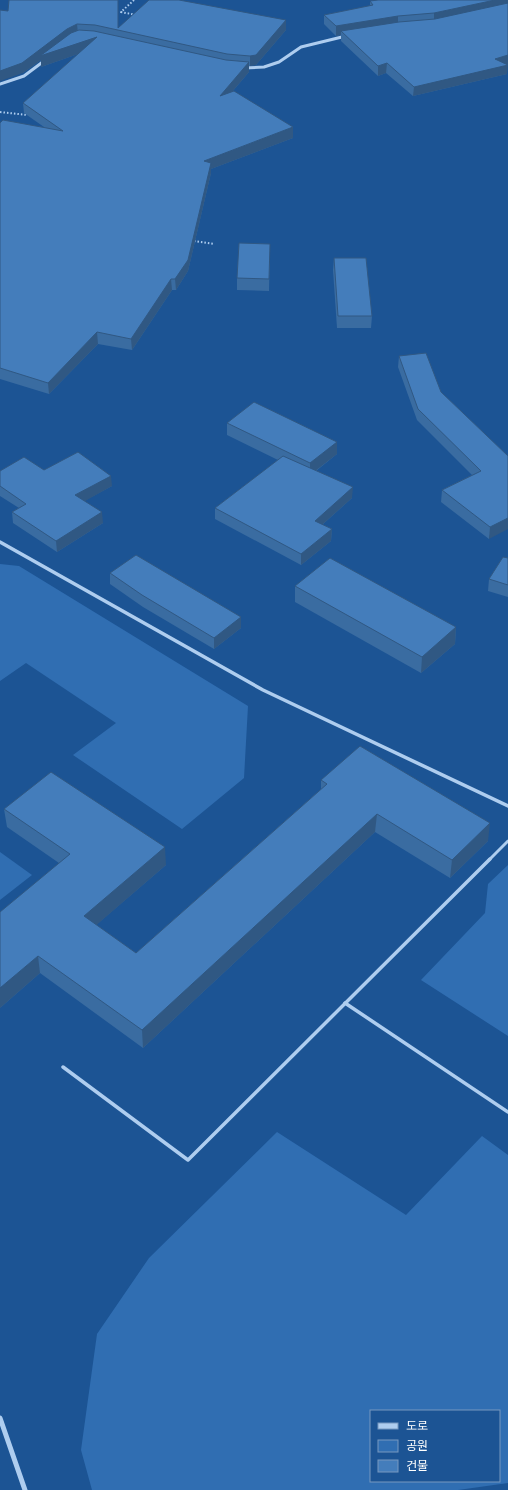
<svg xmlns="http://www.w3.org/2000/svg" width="508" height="1490" font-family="Inter,'Noto Sans KR',sans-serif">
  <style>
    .green { fill: #306eb2; fill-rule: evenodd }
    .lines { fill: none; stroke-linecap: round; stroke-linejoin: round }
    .path { stroke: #aecdef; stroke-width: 2; stroke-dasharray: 1.5 2; stroke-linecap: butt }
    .lane-far1 { stroke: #aecdef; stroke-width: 3 }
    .lane { stroke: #aecdef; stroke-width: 3.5 }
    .street-far2 { stroke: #aecdef; stroke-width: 3 }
    .street-far1 { stroke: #aecdef; stroke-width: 3.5 }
    .street { stroke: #aecdef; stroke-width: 5 }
    .wall { fill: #3a6ca1 }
    .shaded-wall { fill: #305883 }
    .building { fill: #447dbb; stroke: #305883 }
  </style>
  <rect width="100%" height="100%" fill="#1c5494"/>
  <!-- green -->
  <g class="green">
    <polygon points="0,564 19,566 248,706 244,778 182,829 73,755 116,723 26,663 0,681"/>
    <polygon points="0,852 32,875 0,900"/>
    <polygon points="508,865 508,1036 421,980 485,913 488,884"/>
    <path d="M277,1132L406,1215L482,1136L508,1155V1483L458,1490H92L81,1450L97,1334L149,1258ZM371,1411H499V1481H371Z"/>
  </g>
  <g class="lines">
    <!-- path -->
    <g class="path">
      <polyline points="134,0 121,12 136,15"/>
      <polyline points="0,112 27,115"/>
      <polyline points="194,241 214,244"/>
    </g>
    <!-- lane-far1 -->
    <polyline class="lane-far1" points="489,860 508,841"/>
    <!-- lane -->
    <g class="lane">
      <polyline points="345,1003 508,1112"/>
      <polyline points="63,1067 188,1160 490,859"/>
    </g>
    <!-- street-far2 -->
    <g class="street-far2">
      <polyline points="244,68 264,67 279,62 301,47 346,36"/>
      <polyline points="0,84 24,76 44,61"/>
    </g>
    <!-- street-far1 -->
    <polyline class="street-far1" points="0,542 263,690 508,806"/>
    <!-- street -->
    <polyline class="street" points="0,1418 25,1490"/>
  </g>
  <!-- wall -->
  <g class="wall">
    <polygon points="118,0 118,28 286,30 256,65 249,66 249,72 232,92 293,127 293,138 211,169 211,173 188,271 176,290 172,290 132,350 98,344 49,394 0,379 0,123 44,127 24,113 23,103 78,54 41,67 41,60 23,73 8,11"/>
    <polygon points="508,0 507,74 413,96 386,73 378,76 341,41 341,35 336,36 324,24 324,15 370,6 370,1"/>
    <polygon points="270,244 269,291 237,290 237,278"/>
    <polygon points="334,258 372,316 371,328 337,328 333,270"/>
    <polygon points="399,356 441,392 508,456 489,539 441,502 442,490 472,475 417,420 398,367"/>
    <polygon points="227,423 337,454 316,471 352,498 322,525 332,529 331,541 301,565 215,519 215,508 278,460 227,435"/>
    <polygon points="44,470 112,486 84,501 103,523 57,552 13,523 12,512 19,508 0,496 0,471"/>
    <polygon points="508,558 508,597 488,591 489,579"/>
    <polygon points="110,573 241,628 214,649 143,607 110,584"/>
    <polygon points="295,586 456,627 455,644 421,673 295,602"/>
    <polygon points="321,780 488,841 450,878 375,832 143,1048 40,973 0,1008 59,863 7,827 4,809 166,865 96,925 136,953 321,789"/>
  </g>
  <!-- shaded-wall -->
  <g class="shaded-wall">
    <polygon points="495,0 508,0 508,6 434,22 434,13"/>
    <polygon points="398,16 398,25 341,31 341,35 336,36 336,26"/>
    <polygon points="286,20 286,30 256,65 250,66 250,56"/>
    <polygon points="77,24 78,34 97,37 98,47 41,67 41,60 23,73 0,81 0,71 67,29"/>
    <polygon points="508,55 508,64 497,67 508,65 507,74 413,96 414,87 495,59"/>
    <polygon points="249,62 249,72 220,106 220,96"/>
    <polygon points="387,63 386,73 378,76 378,66"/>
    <polygon points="293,127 293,138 211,169 211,173 188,271 176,290 175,279 204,161"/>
    <polygon points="171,279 172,290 132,350 131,339"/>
    <polygon points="97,332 98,344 49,394 48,383"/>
    <polygon points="337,442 337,454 310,475 310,463"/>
    <polygon points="111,476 112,486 76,506 75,495"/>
    <polygon points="353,487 352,498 314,532 315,521"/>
    <polygon points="102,512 103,523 57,552 56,541"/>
    <polygon points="508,518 508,529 489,539 490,527"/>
    <polygon points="332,529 331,541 301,565 301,554"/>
    <polygon points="241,617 241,628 214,649 214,638"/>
    <polygon points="456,627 455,644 421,673 422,657"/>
    <polygon points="377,814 375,832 143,1048 142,1030"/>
    <polygon points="490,823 488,841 450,878 452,860"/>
    <polygon points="165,847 166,865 86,934 84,916"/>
    <polygon points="38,956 40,973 0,1008 0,988"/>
  </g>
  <!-- building -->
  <g class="building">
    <polygon points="9,0 118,0 118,28 149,0 179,0 286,20 256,55 250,56 227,54 95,25 77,24 67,29 22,63 0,71 0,10 8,11"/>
    <polygon points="378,0 495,0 434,13 398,16 336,26 324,15 373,5 370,1"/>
    <polygon points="508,3 508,55 495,59 508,65 414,87 387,63 378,66 341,31 399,22 435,19"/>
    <polygon points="79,30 94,31 226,60 249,62 220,96 234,91 293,127 204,161 211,163 188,260 175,279 171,279 131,339 97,332 48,383 0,368 0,123 3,120 63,131 23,103 97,37 40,56 71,33"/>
    <polygon points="239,243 270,244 269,279 237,278"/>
    <polygon points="334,258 366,258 372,316 338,316"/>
    <polygon points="426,353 441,392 508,456 508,518 490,527 442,490 481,471 418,409 399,356"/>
    <polygon points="254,402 337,442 310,463 227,423"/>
    <polygon points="78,452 111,476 75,495 102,512 56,541 12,512 26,504 0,486 0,471 24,457 44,470"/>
    <polygon points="283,456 353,487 315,521 332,529 301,554 215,508"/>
    <polygon points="136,555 241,617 214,638 142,595 110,573"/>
    <polygon points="503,557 508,558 508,585 489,579"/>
    <polygon points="330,558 456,627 422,657 295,586"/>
    <polygon points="360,746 490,823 452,860 377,814 142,1030 38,956 0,988 0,912 70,854 4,809 51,772 165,847 84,916 136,953 327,784 321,780"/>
  </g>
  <!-- legend -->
  <rect x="370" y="1410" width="130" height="72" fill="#1c5494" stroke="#7798bf"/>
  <rect x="378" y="1423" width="20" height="6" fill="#aecdef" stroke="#7798bf"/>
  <text x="406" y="1430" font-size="12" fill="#ffffff">도로</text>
  <rect x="378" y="1440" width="20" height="12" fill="#306eb2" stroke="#7798bf"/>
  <text x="406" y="1450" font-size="12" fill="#ffffff">공원</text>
  <rect x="378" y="1460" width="20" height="12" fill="#447dbb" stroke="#7798bf"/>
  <text x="406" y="1470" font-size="12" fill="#ffffff">건물</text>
</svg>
